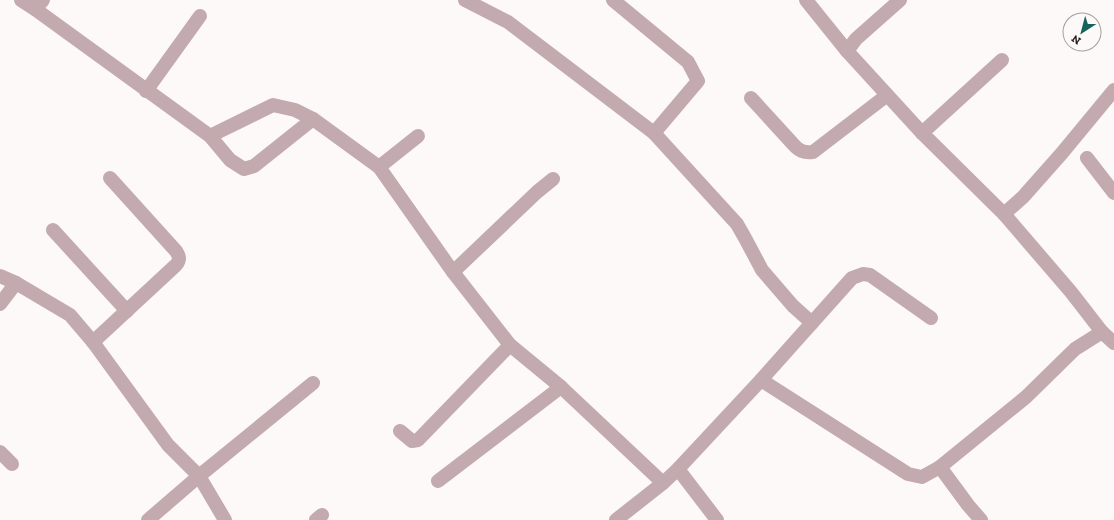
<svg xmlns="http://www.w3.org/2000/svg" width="1114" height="520" font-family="'Zilla Slab',serif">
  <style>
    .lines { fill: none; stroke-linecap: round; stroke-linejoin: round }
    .minor { stroke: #c3aaae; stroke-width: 14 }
  </style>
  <rect width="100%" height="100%" fill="#fdf9f8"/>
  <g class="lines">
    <!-- minor -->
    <g class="minor">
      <polyline points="21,0 35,9"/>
      <polyline points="43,0 35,9 210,136 230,160 244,169 254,166 313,119"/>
      <polyline points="465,0 508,22 654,133 737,224 745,238 762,270 793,306 812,323"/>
      <polyline points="613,0 688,62 698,81 654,133"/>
      <polyline points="806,0 847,51"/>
      <polyline points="900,0 856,39 847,51 922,133 1004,214 1071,292 1102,332"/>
      <polyline points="146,91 200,16"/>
      <path d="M751,98L793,144C799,151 804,153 813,152L886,96"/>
      <polyline points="922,133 1002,60"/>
      <polyline points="210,136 273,105 295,110 313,119 379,167 453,272 510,345 561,387 663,483 678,469 761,380 852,278 863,274 870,275 931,318"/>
      <polyline points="1087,158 1114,193"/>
      <polyline points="379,167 418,136"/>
      <polyline points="1004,214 1023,197 1062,153 1114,90"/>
      <polyline points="53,230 127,311"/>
      <polyline points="453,272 537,192 553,179"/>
      <polyline points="0,276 16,283 70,315 93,342 168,445 199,476 225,520"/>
      <polyline points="0,304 16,283"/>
      <path d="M93,342L176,265C180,260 180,257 176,251L110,178"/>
      <polyline points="761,380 908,474 922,477 940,467 1026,397 1075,349 1102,332 1114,343"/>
      <polyline points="400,431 412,441 418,440 510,345"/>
      <polyline points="0,452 12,464"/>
      <polyline points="940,467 968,505 981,520"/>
      <polyline points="678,469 717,520"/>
      <polyline points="438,481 561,387"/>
      <polyline points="148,520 199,476 313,383"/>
      <polyline points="316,520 322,515"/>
      <polyline points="616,520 663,483"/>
    </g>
  </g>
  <!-- north arrow -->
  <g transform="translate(1082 32) rotate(216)"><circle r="19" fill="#fdf9f8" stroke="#a49f9e"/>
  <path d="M0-3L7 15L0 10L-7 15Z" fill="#17635d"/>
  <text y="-6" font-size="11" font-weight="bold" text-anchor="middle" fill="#1f1817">N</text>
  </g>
</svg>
